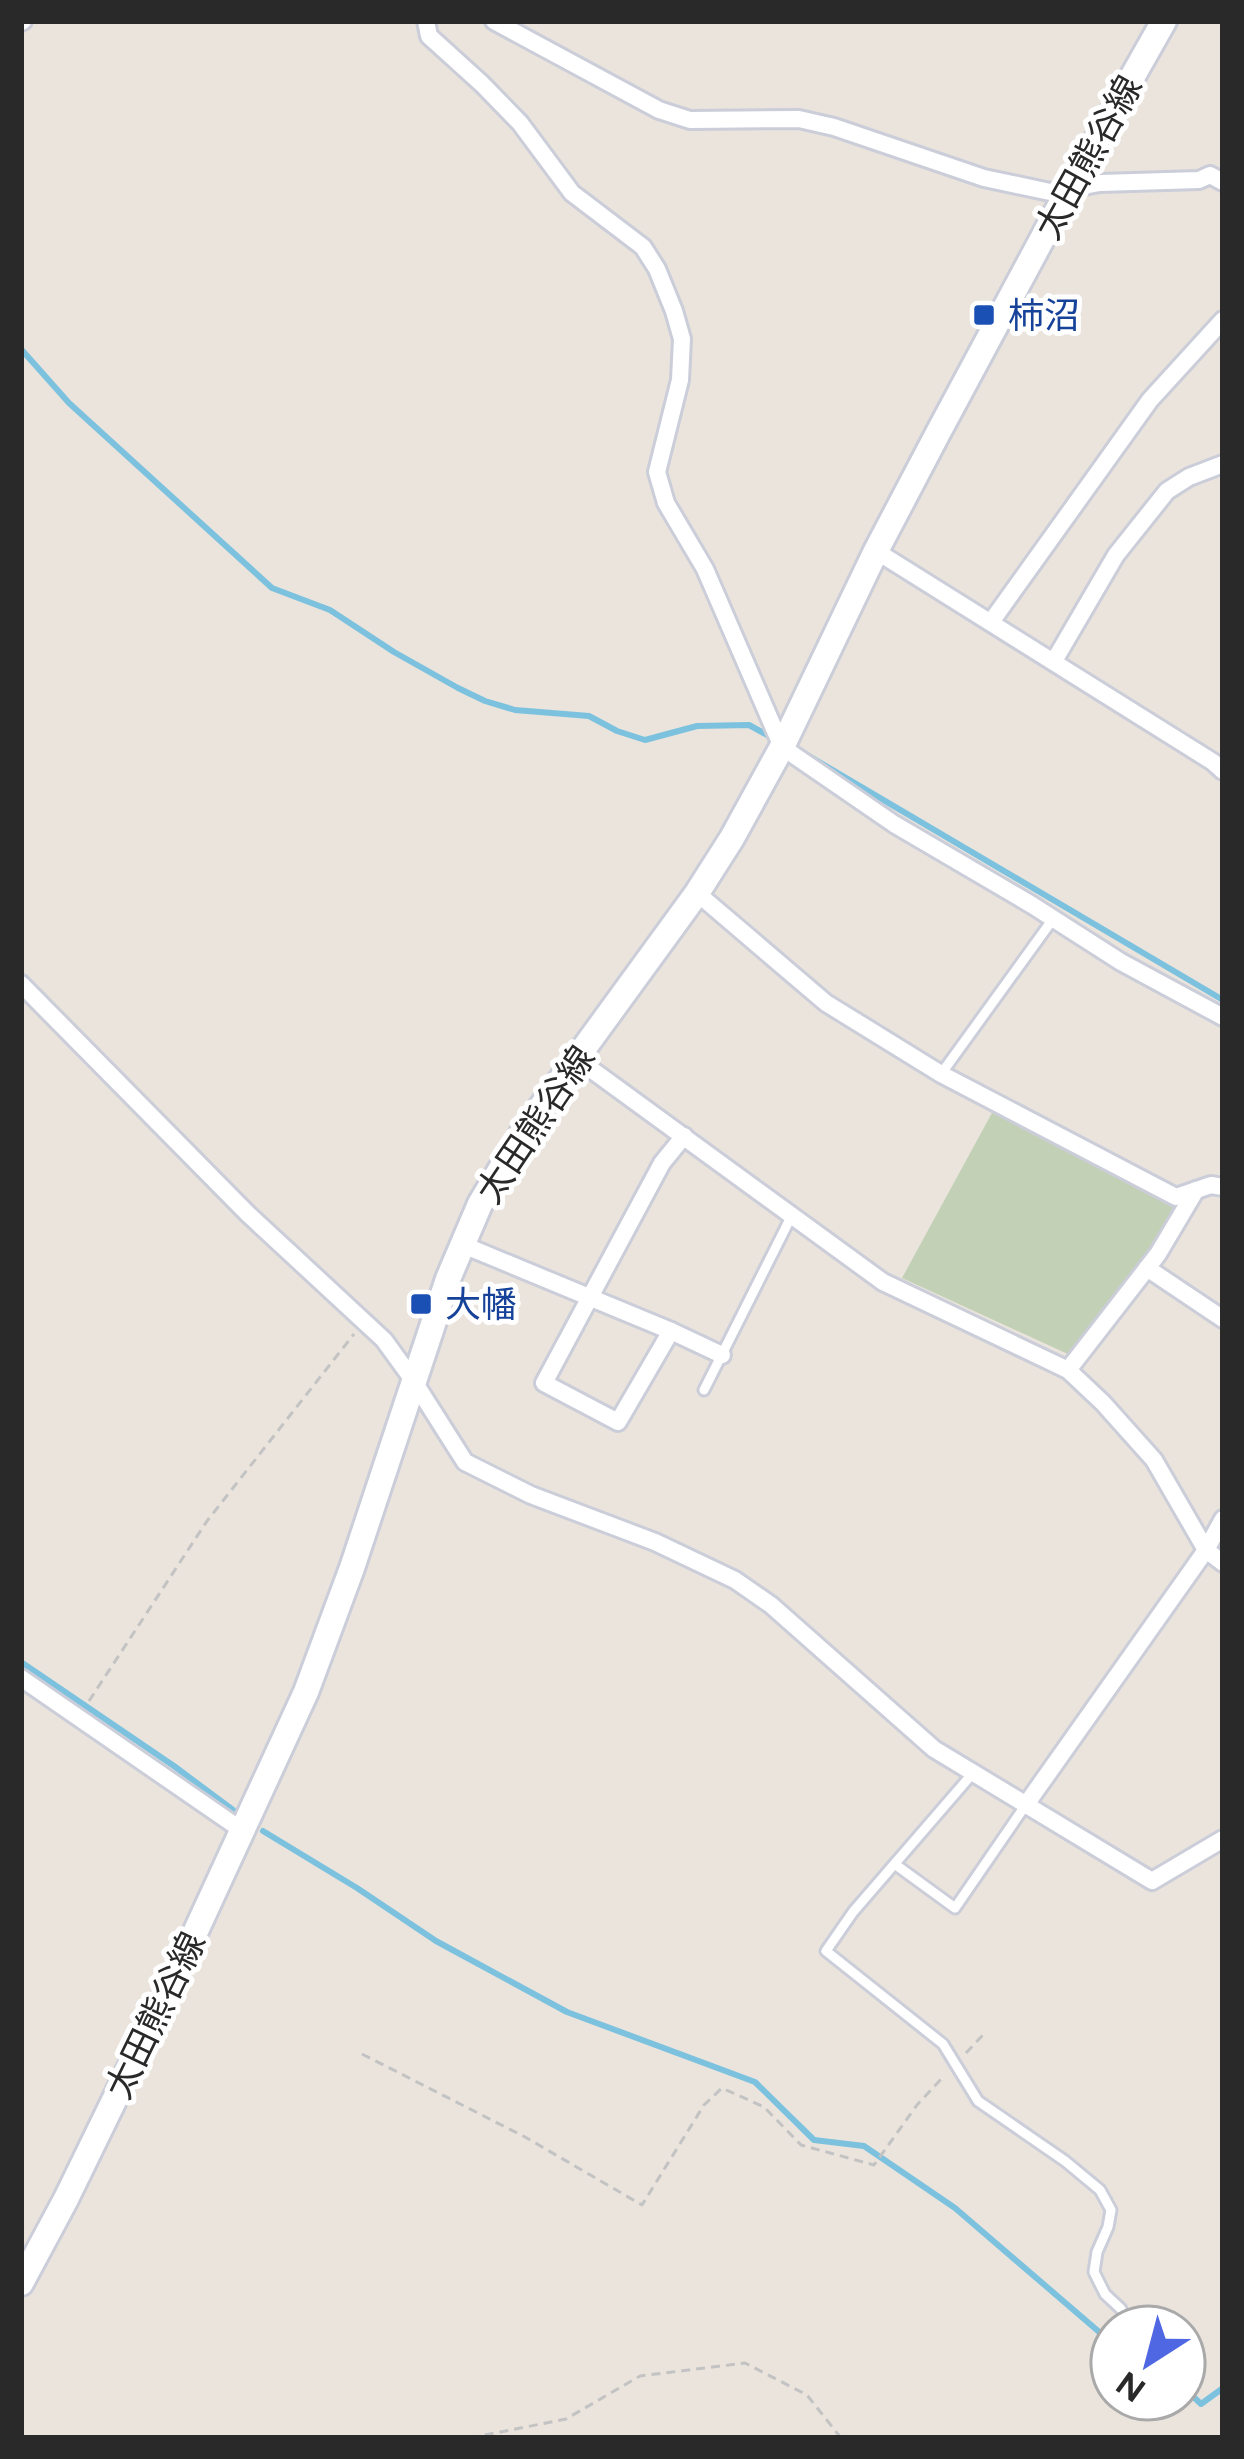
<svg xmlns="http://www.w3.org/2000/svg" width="1244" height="2459" font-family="Figtree,'Noto Sans JP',sans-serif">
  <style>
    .cemetery { fill: #c2d1b6 }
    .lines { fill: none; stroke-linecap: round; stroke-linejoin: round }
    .stream { stroke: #7cc2df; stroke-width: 6 }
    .lane-casing { stroke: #cbcdd9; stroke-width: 15 }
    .street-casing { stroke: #cbcdd9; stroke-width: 22 }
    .secondary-casing { stroke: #cbcdd9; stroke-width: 30 }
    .path { stroke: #c3c3c3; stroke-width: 3; stroke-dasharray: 9 6; stroke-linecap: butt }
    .lane { stroke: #fff; stroke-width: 9 }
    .street { stroke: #fff; stroke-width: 16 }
    .secondary { stroke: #fff; stroke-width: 24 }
    .transit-dot { fill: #1a4fb4; stroke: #fff; stroke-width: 4.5 }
    .labels { text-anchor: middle; stroke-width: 10; stroke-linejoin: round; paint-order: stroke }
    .street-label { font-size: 36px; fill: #292929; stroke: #fff }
    .transit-label { font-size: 36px; fill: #164399; stroke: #fff; text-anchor: start }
  </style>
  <rect width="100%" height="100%" fill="#eae4dd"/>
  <!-- cemetery -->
  <polygon class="cemetery" points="993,1111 1179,1205 1145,1258 1070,1355 902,1278"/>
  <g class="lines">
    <!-- stream -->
    <g class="stream">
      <polyline points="21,349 69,403 272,588 330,610 394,652 458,688 485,701 515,710 589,716 617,731 645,740 697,726 749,725 769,736"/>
      <polyline points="802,752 1223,1000"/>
      <polyline points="21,1662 174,1766 233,1810"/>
      <polyline points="263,1831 357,1888 436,1941 567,2012 755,2082 814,2140 864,2146 955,2208 1112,2343"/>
      <polyline points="1184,2388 1201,2404 1223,2388"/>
    </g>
    <defs>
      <g id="lane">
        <polyline points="941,1074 1053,919"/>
        <polyline points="704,1390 792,1215"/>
        <polyline points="973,1773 853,1912 826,1951 943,2044 978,2101 1065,2161 1100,2190 1111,2210 1108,2227 1097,2252 1094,2272 1105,2294 1121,2309"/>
        <polyline points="896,1865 955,1908 1025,1806"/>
      </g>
      <g id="street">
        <polyline points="426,21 429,36 482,84 520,123 572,193 643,247 657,269 674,311 682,339 680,380 657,472 666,503 705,569 782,747 894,824 1032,905 1121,962 1223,1017"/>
        <polyline points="494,21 659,110 690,120 799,119 834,127 984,178 1050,192 1100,183 1199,180 1210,175 1223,182"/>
        <polyline points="21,22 23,21"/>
        <polyline points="876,551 1213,762 1223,771"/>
        <polyline points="991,622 1150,400 1223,320"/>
        <polyline points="1054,661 1116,555 1167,491 1189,477 1223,464"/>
        <polyline points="697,893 826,1003 941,1074 1176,1197 1211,1185 1223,1187"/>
        <polyline points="21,984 248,1214 384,1340 413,1380 465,1462 531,1495 655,1542 735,1580 771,1605 934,1749 1152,1881 1223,1839"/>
        <polyline points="577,1059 883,1282 1068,1370 1103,1403 1154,1460 1206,1550 1223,1563"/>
        <polyline points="461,1244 671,1331 618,1422 544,1383 662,1163 684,1136"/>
        <polyline points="1147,1268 1223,1319"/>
        <polyline points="671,1331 722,1355"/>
        <polyline points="1068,1370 1158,1254 1196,1190"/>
        <polyline points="21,1678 243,1831"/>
        <polyline points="1025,1806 1206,1550 1223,1519"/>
      </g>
      <polyline id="secondary" points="21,2283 66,2199 183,1959 306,1692 352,1568 448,1279 480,1204 523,1132 697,893 732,838 782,747 876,551 938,433 1070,187 1164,21"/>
    </defs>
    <!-- lane casing -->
    <use href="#lane" class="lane-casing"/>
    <!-- street casing -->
    <use href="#street" class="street-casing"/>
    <!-- secondary casing -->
    <use href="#secondary" class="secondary-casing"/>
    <!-- path -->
    <g class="path">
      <polyline points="89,1701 207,1521 354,1334"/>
      <polyline points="966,2053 983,2035"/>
      <polyline points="362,2054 525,2137 642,2205 704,2105 722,2088 764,2107 801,2145 874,2165 917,2105 943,2077"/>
      <polyline points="470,2438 566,2419 640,2376 745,2363 807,2395 841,2438"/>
    </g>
    <!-- lane -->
    <use href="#lane" class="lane"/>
    <!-- street -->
    <use href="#street" class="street"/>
    <!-- secondary -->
    <use href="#secondary" class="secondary"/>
  </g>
  <!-- markers -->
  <g class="transit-dot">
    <rect x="972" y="303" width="24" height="24" rx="6"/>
    <rect x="409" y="1292" width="24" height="24" rx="6"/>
  </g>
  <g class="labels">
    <!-- street labels -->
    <g class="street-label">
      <text transform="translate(1088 157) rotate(-61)" y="13">太田熊谷線</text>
      <text transform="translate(535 1124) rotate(-56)" y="13">太田熊谷線</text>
      <text transform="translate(155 2015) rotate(-64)" y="13">太田熊谷線</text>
    </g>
    <!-- transit labels -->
    <g class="transit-label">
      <text x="1008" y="328">柿沼</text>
      <text x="445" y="1317">大幡</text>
    </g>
  </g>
  <!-- border -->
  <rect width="1244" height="2459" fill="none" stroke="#292929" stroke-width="48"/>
  <!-- north arrow -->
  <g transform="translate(1148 2363) rotate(216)"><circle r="57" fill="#ffffff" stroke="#a9a9a9" stroke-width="3"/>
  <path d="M0-9L21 45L0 30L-21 45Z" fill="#5067e3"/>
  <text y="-18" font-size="33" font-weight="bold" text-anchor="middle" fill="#292929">N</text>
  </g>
</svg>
